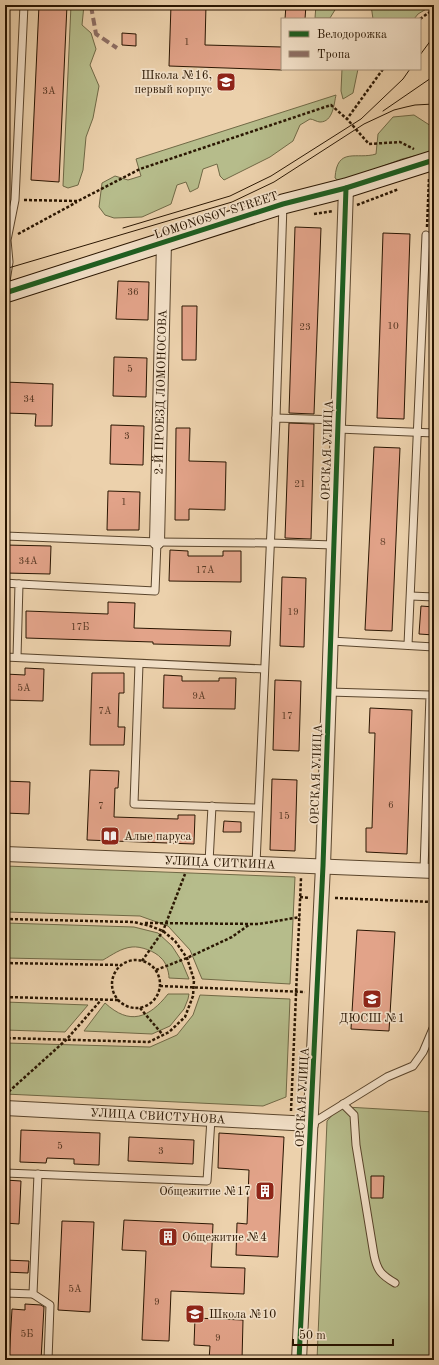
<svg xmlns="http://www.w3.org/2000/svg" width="439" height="1365" font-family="'Old Standard TT',serif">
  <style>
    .green { fill: #b6bc8b; stroke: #706946 }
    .building { fill: #e2a389; stroke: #2a1602 }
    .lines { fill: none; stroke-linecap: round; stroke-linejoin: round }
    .lane-casing { stroke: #5a452c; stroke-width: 9 }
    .street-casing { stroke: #5a452c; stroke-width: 16 }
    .secondary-casing { stroke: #2a1602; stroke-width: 21 }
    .path { stroke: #2a1602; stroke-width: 2.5; stroke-dasharray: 3 2; stroke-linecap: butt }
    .lane { stroke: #f3e1c9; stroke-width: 7 }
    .street { stroke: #f3e1c9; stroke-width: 14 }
    .secondary { stroke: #f3e1c9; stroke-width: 19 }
    .tram { stroke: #2a1602; stroke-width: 1 }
    .quiet { stroke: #8d6e63; stroke-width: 4; stroke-dasharray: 8 4; stroke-linecap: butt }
    .cycleway-casing { stroke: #f3e1c9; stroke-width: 8 }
    .cycleway { stroke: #1b5e20; stroke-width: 5 }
    .labels { text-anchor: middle; stroke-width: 3.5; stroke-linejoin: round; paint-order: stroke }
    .number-label { font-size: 10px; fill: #583924 }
    .poi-label { font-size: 12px; fill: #2a1602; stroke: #f3e1c9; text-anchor: start }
    .street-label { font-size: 12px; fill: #2a1602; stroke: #f3e1c9 }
  </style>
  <rect width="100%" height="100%" fill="#ecd1ac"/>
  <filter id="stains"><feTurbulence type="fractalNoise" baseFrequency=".005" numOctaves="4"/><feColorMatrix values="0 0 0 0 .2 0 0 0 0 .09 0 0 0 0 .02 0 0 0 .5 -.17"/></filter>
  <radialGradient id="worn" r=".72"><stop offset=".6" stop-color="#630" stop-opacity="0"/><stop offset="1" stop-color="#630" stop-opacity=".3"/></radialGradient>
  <!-- green -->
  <g class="green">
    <polygon points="71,5 84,5 82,25 91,33 96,49 90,65 99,86 93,118 86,137 83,170 78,185 68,188 63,186"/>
    <polygon points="316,5 338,5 330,18 315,18"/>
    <polygon points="371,5 433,5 418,14 414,19 373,19"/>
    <polygon points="342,69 358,69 353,93 343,99 341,91"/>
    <path d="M336,95C334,104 333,122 320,122C317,122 313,119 310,119L300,125L293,141L270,157L224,180L220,176L217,164L203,169L198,188L190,192L186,182L177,185L171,204L142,217L114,218L105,215L99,207L102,183L115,176L128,180L141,176L136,159Z"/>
    <path d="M414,115L431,126L434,129V147L431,152L402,159L340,182L335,178C337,146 357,160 376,154L378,134L393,117Z"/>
    <polygon points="5,866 295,877 290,984 202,979 190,950 168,926 140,916 5,912"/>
    <path d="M5,923L134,927L158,933L172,946L181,960L189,979L169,978C169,972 166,962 161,958C155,951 140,946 132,947C121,948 112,955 103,960L5,958Z"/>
    <path d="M168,994H189L188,999L184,1009L170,1026L152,1034L84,1031L105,1003C130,1026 149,1018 168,994Z"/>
    <polygon points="200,995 290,999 286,1097 263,1106 5,1094 5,1043 150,1047 177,1035 193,1015"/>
    <polygon points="5,1002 88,1005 65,1032 5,1030"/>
    <polygon points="346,1107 434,1112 434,1360 317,1360 327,1121 335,1112"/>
  </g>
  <!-- building -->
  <g class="building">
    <polygon points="39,5 67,5 59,182 31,180"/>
    <polygon points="171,5 206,5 205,45 282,47 282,70 169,66"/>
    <polygon points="286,5 306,5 305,19 285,19"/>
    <polygon points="122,33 136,34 136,46 122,45"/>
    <polygon points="295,227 321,228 314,414 289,413"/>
    <polygon points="383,233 410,234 404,419 377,418"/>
    <polygon points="118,281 149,282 148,320 116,319"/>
    <polygon points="182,306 197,306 196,360 182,360"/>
    <polygon points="114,357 147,358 146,397 113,396"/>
    <polygon points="5,382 53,384 52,426 35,426 36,414 5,413"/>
    <polygon points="289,423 314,424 311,539 285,538"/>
    <polygon points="111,425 144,426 143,465 110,464"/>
    <polygon points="176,428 190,428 189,461 226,462 225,510 189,509 189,520 175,520"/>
    <polygon points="374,447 400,448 392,631 365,630"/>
    <polygon points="108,491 140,492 139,530 107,530"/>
    <polygon points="5,545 51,546 50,574 5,573"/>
    <polygon points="170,550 188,551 188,556 223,556 223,551 241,551 241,582 169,581"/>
    <polygon points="282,577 306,578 304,647 280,646"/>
    <polygon points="108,602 135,603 134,628 231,631 230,646 153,644 153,642 26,638 26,611 108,614"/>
    <polygon points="421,606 434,607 434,635 419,634"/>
    <polygon points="25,668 44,669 43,701 5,700 5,674 25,675"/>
    <polygon points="92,673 124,673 124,693 119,693 118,727 125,727 124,745 90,745"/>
    <polygon points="164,675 182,676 182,681 219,681 219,678 236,678 235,709 163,708"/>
    <polygon points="275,680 301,681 299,751 273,750"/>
    <polygon points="370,708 412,710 407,854 366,852 366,828 372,828 375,733 369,733"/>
    <polygon points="90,770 119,771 118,788 115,788 114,817 178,819 178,815 195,815 194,844 87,840"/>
    <polygon points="272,779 297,780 295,851 270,850"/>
    <polygon points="5,781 30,782 29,814 5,813"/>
    <polygon points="224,821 241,822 241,832 223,832"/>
    <polygon points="357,930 395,932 389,1031 351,1029"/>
    <polygon points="21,1130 100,1133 99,1165 74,1164 74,1159 47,1158 46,1163 20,1162"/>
    <polygon points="219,1133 284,1137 278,1257 236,1255 237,1223 247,1224 249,1170 218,1168"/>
    <polygon points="129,1137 194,1140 193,1164 128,1161"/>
    <polygon points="371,1176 384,1176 383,1198 371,1198"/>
    <polygon points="5,1180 21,1181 19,1224 5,1223"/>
    <polygon points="124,1220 213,1224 211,1267 245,1268 244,1294 171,1291 169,1341 142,1340 146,1251 122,1250"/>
    <polygon points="62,1221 94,1222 90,1312 58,1310"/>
    <polygon points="5,1260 29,1261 28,1273 5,1272"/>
    <polygon points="25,1304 41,1305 44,1307 41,1360 9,1360 12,1309 25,1310"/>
    <polygon points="195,1318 243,1320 242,1360 209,1360 210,1346 194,1345"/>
  </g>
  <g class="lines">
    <defs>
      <g id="lane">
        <polyline points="5,288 9,262 7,240 15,200 24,5"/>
        <polyline points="276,418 283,204"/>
        <polyline points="338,429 434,433"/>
        <polyline points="5,536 157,542 155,591 19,584"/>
        <polyline points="157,542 270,543 334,545"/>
        <polyline points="5,583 19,584 17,657"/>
        <polyline points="411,596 434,597"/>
        <polyline points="331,641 434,647"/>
        <polyline points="408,645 426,235"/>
        <polyline points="5,657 264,669"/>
        <polyline points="139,664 134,804 258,808"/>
        <polyline points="329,692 430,695 424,870"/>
        <polyline points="209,862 212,806"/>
        <polyline points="256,864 276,418 338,420"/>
        <path d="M343,1104L354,1115L356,1145L374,1255C377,1270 381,1275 395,1283"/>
        <polyline points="311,1124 387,1077 413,1066 423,1052 434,1026"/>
        <polyline points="5,1173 207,1181 211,1119"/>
        <polyline points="38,1174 33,1294 50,1305 48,1360"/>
        <polyline points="5,1293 33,1294"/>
      </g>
      <g id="street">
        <path id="s1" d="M157,542L164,242"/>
        <path id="s2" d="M5,854L434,871"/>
        <path id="s3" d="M5,1108L311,1124"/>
        <polyline points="299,1360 323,866 346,188"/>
      </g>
      <polyline id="secondary" points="5,293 283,204 346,188 434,160"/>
    </defs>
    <!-- lane casing -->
    <use href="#lane" class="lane-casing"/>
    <!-- street casing -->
    <use href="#street" class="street-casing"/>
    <!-- secondary casing -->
    <use href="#secondary" class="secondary-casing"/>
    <!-- path -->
    <g class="path">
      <polyline points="420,19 434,9"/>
      <polyline points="383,69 347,119 369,144 400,142 414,149"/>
      <polyline points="24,200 78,201 140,169 331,105 347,119"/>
      <polyline points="357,205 399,189"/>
      <polyline points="314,214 333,211"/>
      <polyline points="427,227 429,178"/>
      <polyline points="18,234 77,202"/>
      <polyline points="300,897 310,898"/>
      <polyline points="335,898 434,902"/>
      <polyline points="5,919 134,922 150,926 163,931 175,941 187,958 194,980 193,996 185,1017 169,1032 149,1042 5,1038"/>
      <polyline points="145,923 259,924 300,917"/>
      <circle cx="136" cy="984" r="24"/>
      <polyline points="142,961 163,931 185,874"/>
      <polyline points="5,963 121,965"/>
      <polyline points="156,970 187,958 232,937 250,924"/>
      <polyline points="160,986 305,992"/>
      <polyline points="5,997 118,1000"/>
      <polyline points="140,1008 163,1035"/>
      <polyline points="5,1095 66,1040 102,999"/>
      <polyline points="291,1111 301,878"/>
    </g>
    <!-- lane -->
    <use href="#lane" class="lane"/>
    <!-- street -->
    <use href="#street" class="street"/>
    <!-- secondary -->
    <use href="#secondary" class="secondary"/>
    <!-- tram -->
    <g class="tram">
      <polyline points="420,55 434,36"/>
      <polyline points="383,111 434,76"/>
      <polyline points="123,228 230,196 271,176 361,119 403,79 410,69"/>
      <polyline points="5,269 232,202 274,182 364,124 394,110 406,107 415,105 434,104"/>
    </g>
    <!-- quiet -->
    <polyline class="quiet" points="91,6 96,34 117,48"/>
    <defs>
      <g id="cycleway">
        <polyline points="5,293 283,204 346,188 434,160"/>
        <polyline points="299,1360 323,866 346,188"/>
      </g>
    </defs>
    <!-- cycleway casing -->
    <use href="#cycleway" class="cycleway-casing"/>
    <!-- cycleway -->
    <use href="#cycleway" class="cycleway"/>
  </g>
  <!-- icons -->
  <defs>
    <symbol id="school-square" viewBox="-11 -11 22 22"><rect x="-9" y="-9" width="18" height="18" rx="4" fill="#8f2418" stroke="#f3e1c9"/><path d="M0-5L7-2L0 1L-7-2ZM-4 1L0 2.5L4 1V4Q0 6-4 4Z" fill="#fff"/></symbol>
    <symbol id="library-square" viewBox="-11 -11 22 22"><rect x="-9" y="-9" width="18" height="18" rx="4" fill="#8f2418" stroke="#f3e1c9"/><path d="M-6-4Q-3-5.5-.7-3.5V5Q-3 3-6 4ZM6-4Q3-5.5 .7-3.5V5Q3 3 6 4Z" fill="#fff"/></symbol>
    <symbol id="building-square" viewBox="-11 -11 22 22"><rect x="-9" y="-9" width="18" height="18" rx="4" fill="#8f2418" stroke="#f3e1c9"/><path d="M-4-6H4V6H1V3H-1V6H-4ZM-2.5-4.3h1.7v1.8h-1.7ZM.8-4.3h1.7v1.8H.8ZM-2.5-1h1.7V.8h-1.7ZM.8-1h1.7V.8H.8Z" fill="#fff"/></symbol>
  </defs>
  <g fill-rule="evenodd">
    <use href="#school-square" x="215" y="71" width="22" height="22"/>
    <use href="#library-square" x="99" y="825" width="22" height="22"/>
    <use href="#school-square" x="361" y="988" width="22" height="22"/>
    <use href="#building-square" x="254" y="1180" width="22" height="22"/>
    <use href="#building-square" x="157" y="1226" width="22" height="22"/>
    <use href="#school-square" x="184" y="1303" width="22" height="22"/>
  </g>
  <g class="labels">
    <!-- number labels -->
    <g class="number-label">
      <text x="187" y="45">1</text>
      <text x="49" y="94">3А</text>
      <text x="133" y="295">36</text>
      <text x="393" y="329">10</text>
      <text x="305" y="330">23</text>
      <text x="130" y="372">5</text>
      <text x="29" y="402">34</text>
      <text x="127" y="439">3</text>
      <text x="300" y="487">21</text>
      <text x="124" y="505">1</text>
      <text x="383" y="545">8</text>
      <text x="28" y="564">34А</text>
      <text x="205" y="573">17А</text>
      <text x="293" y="615">19</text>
      <text x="80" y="630">17Б</text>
      <text x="24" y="691">5А</text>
      <text x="199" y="699">9А</text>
      <text x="105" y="714">7А</text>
      <text x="287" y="719">17</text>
      <text x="391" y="808">6</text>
      <text x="101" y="809">7</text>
      <text x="284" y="819">15</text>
      <text x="60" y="1149">5</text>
      <text x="161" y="1154">3</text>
      <text x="75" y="1292">5А</text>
      <text x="157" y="1305">9</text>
      <text x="27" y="1337">5Б</text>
      <text x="218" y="1341">9</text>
    </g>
    <!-- poi labels -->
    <g class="poi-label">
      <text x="212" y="79" text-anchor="end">Школа №16,<tspan x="212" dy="14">первый корпус</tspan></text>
      <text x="124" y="840">Алые паруса</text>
      <text x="372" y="1022" text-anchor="middle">ДЮСШ №1</text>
      <text x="251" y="1195" text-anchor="end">Общежитие №17</text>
      <text x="182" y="1241">Общежитие №4</text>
      <text x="209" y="1318">Школа №10</text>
    </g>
    <!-- street labels -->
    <g class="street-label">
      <text transform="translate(216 215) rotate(-18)" y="4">LOMONOSOV STREET</text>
      <text dy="4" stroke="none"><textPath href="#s1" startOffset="150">2-Й ПРОЕЗД ЛОМОНОСОВА</textPath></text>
      <text transform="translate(327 450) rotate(-88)" y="4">ОРСКАЯ УЛИЦА</text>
      <text transform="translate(316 774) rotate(-88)" y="4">ОРСКАЯ УЛИЦА</text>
      <text dy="4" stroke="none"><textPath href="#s2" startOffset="215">УЛИЦА СИТКИНА</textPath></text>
      <text transform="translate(302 1097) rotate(-87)" y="4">ОРСКАЯ УЛИЦА</text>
      <text dy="4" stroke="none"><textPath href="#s3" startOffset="153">УЛИЦА СВИСТУНОВА</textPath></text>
    </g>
  </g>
  <!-- margin -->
  <rect width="439" height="1365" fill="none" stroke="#ecd1ac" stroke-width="20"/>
  <rect x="6" y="6" width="427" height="1353" fill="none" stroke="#2a1602" stroke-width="2"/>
  <rect x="10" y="10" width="419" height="1345" fill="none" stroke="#2a1602"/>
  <!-- legend -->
  <rect x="281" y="18" width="140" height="52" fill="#f3e1c9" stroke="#a39079"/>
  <rect x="289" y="31" width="20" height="6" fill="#1b5e20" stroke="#a39079"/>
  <text x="317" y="38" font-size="12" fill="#2a1602">Велодорожка</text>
  <rect x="289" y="51" width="20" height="6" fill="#8d6e63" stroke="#a39079"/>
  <text x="317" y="58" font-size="12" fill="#2a1602">Тропа</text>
  <!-- scale -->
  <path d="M293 1339v6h100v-6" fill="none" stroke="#2a1602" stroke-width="2"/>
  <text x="299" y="1339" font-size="12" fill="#2a1602" stroke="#f3e1c9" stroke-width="3" paint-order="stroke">50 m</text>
  <rect width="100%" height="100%" filter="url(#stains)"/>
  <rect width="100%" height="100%" fill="url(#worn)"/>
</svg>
